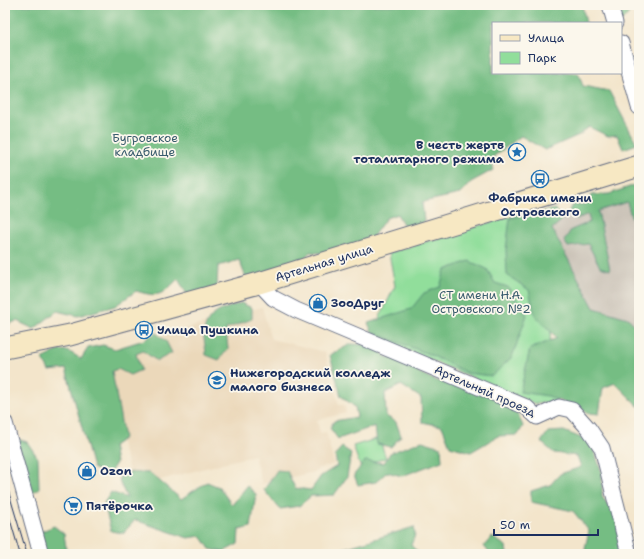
<svg xmlns="http://www.w3.org/2000/svg" width="644" height="559" font-family="'Shantell Sans',sans-serif">
  <style>
    .built { fill: #ebd8ba }
    .industrial { fill: #cbc3b8 }
    .green { fill: #91de9b; stroke: #56867c }
    .forest { fill: #74bd83; stroke: #487670 }
    .lines { fill: none; stroke-linecap: round; stroke-linejoin: round }
    .street-casing { stroke: #676f84; stroke-width: 17 }
    .secondary-casing { stroke: #676f84; stroke-width: 23 }
    .street { stroke: #fff; stroke-width: 15 }
    .secondary { stroke: #f7e8c3; stroke-width: 21 }
    .tram { stroke: #1b2f5e; stroke-width: 1 }
    .labels { text-anchor: middle; stroke-width: 3.5; stroke-linejoin: round; paint-order: stroke }
    .park-label { font-size: 12px; fill: #385b6d; stroke: #fbf7ec }
    .poi-label { font-size: 12px; font-weight: bold; fill: #1b2f5e; stroke: #fbf7ec; text-anchor: start }
    .street-label { font-size: 12px; fill: #1b2f5e; stroke: #fbf7ec }
  </style>
  <rect width="100%" height="100%" fill="#fbf7ec"/>
  <filter id="ink" filterUnits="userSpaceOnUse"><feTurbulence type="fractalNoise" baseFrequency=".025" numOctaves="2"/><feDisplacementMap in="SourceGraphic" scale="8" xChannelSelector="R" yChannelSelector="G"/><feConvolveMatrix kernelMatrix="1 2 1 2 8 2 1 2 1" color-interpolation-filters="sRGB"/></filter>
  <filter id="wash" filterUnits="userSpaceOnUse"><feTurbulence type="fractalNoise" baseFrequency=".012" numOctaves="4" result="noise"/><feDisplacementMap in="SourceGraphic" scale="16" xChannelSelector="R" yChannelSelector="G"/><feGaussianBlur stdDeviation="0.9" result="paint"/><feColorMatrix in="noise" values="0 0 0 0 0 0 0 0 0 0 0 0 0 0 0 0 0 1.4 0 .05"/><feComposite in="paint" operator="in"/></filter>
  <g filter="url(#wash)">
    <rect width="100%" height="100%" fill="#f3e5cb"/>
    <!-- built -->
    <polygon class="built" points="262,307 271,339 325,352 339,405 344,405 346,413 317,420 320,433 326,432 334,464 317,469 318,471 262,484 254,455 134,487 95,355"/>
    <!-- industrial -->
    <polygon class="industrial" points="639,191 639,336 594,314 540,222"/>
    <!-- green -->
    <g class="green">
      <polygon points="518,214 525,228 552,320 549,350 559,390 556,401 536,404 371,335 395,286 389,253"/>
      <polygon points="379,438 386,458 360,466 353,446"/>
    </g>
    <!-- forest -->
    <g class="forest">
      <path d="M5,5H582L586,23H493V73H578L583,86L609,91L637,144L623,149L617,135L608,136L589,127L579,135L545,150L521,136L493,157V170L471,182L460,194L422,202L424,222L406,229L397,214L386,218L371,239L331,254L310,252L297,266L247,280L239,260L218,266L217,287L188,296L178,279C161,295 160,298 136,291L115,306L78,316L57,311L34,329L17,321L5,325Z"/>
      <polygon points="600,5 625,5 629,13 620,23 613,23 606,21"/>
      <polygon points="635,185 639,190 639,224 632,220 627,202 598,211 610,270 600,267 588,244 568,247 564,241 571,230 590,222 588,214 577,219 569,210 573,205 585,204 591,195 609,194"/>
      <polygon points="555,209 563,219 552,229 594,308 628,318 639,330 639,407 615,383 603,388 599,414 589,413 548,396 520,392 530,349 557,338 535,315 529,290 507,275 506,250 510,218"/>
      <polygon points="469,261 487,269 495,283 508,287 527,315 512,357 492,376 467,373 431,355 372,332 368,323 411,309 424,293 440,287 445,270"/>
      <path d="M241,303L252,308V319L226,329L228,349L219,360L206,355C206,348 203,339 204,332C207,312 225,309 241,303Z"/>
      <path d="M156,333L166,341L172,353L157,361L143,351L136,354L141,370L130,375L118,369L112,371L124,438L113,446L116,463L108,475L93,468L66,369L49,371L43,359C61,348 63,347 81,359L88,348L103,345L115,349L144,340Z"/>
      <polygon points="351,344 374,345 386,357 409,361 420,373 439,382 455,380 509,396 523,426 518,435 498,436 471,452 450,446 442,426 422,422 421,398 401,385 385,393 386,416 396,422 401,436 391,447 377,444 375,426 338,439 330,428 334,421 357,417 355,407 341,396 330,355"/>
      <polygon points="564,431 591,442 602,473 602,497 615,513 620,539 619,554 587,554 585,548 589,531 573,511 531,502 531,491 550,485 560,474 581,467 577,456 554,453 541,442 548,432"/>
      <polygon points="17,439 27,442 38,458 39,489 28,495 7,450"/>
      <polygon points="422,441 441,447 442,461 402,476 387,472 376,482 358,485 354,475 365,461 384,463 390,453"/>
      <polygon points="342,447 351,453 347,477 334,495 311,496 299,506 280,509 264,490 277,470 287,471 295,488 311,490 321,476 337,466 335,455"/>
      <polygon points="121,472 150,473 181,499 207,482 219,487 232,505 247,486 256,494 251,527 239,530 238,544 223,552 210,549 201,536 188,538 135,520 123,533 111,531 104,503 111,492 127,498 119,481"/>
      <polygon points="54,526 64,534 67,554 34,554 32,551 31,536"/>
      <polygon points="414,527 415,535 411,545 419,554 325,554"/>
      <polygon points="492,537 506,546 507,554 490,554 484,546"/>
    </g>
  </g>
  <g filter="url(#ink)">
    <g class="lines">
      <defs>
        <g id="street">
          <polyline points="610,5 615,23"/>
          <polyline points="621,43 639,107"/>
          <polyline points="259,283 273,298 296,310 526,407 537,417 559,407 572,410 589,429 602,448 629,554"/>
          <polyline points="5,423 41,554"/>
        </g>
        <polyline id="secondary" points="5,348 70,335 259,283 639,166"/>
      </defs>
      <!-- street casing -->
      <use href="#street" class="street-casing"/>
      <!-- secondary casing -->
      <use href="#secondary" class="secondary-casing"/>
      <!-- street -->
      <use href="#street" class="street"/>
      <!-- secondary -->
      <use href="#secondary" class="secondary"/>
      <!-- tram -->
      <g class="tram">
        <polyline points="5,480 27,554"/>
        <polyline points="5,502 20,554"/>
      </g>
    </g>
  </g>
  <!-- icons -->
  <defs>
    <symbol id="sight-ring" viewBox="-11 -11 22 22"><circle r="9.5" fill="#fbf7ec" stroke="#1f6fb2" stroke-width="1.5"/><path d="M0-6L1.8-2.2L6-1.7L2.9 1.2L3.7 5.4L0 3.3L-3.7 5.4L-2.9 1.2L-6-1.7L-1.8-2.2Z" fill="#1f6fb2"/></symbol>
    <symbol id="bus-ring" viewBox="-11 -11 22 22"><circle r="9.5" fill="#fbf7ec" stroke="#1f6fb2" stroke-width="1.5"/><path d="M-5-6H5V4H4V6H2V4H-2V6H-4V4H-5ZM-3.5-4V0h7V-4ZM-3.5 1.2v1.5H-2V1.2ZM2 1.2v1.5H3.5V1.2Z" fill="#1f6fb2"/></symbol>
    <symbol id="shop-ring" viewBox="-11 -11 22 22"><circle r="9.5" fill="#fbf7ec" stroke="#1f6fb2" stroke-width="1.5"/><path d="M-5-2.5h2.3a2.7 3.5 0 0 1 5.4 0H5L5.5 6h-11ZM-1.5-2.5h3a1.5 2.3 0 0 0-3 0Z" fill="#1f6fb2"/></symbol>
    <symbol id="university-ring" viewBox="-11 -11 22 22"><circle r="9.5" fill="#fbf7ec" stroke="#1f6fb2" stroke-width="1.5"/><path d="M0-5L7-2L0 1L-7-2ZM-4 1L0 2.5L4 1V4Q0 6-4 4Z" fill="#1f6fb2"/></symbol>
    <symbol id="supermarket-ring" viewBox="-11 -11 22 22"><circle r="9.5" fill="#fbf7ec" stroke="#1f6fb2" stroke-width="1.5"/><path d="M-6-5.5h2.5l.6 2H6L4.5 2H-2.5L-4.4-4H-6ZM-1.5 3.2a1.3 1.3 0 1 0 .1 0ZM3 3.2a1.3 1.3 0 1 0 .1 0Z" fill="#1f6fb2"/></symbol>
  </defs>
  <g fill-rule="evenodd">
    <use href="#sight-ring" x="507" y="142" width="20" height="20"/>
    <use href="#bus-ring" x="530" y="169" width="20" height="20"/>
    <use href="#shop-ring" x="308" y="293" width="20" height="20"/>
    <use href="#bus-ring" x="134" y="320" width="20" height="20"/>
    <use href="#university-ring" x="207" y="370" width="20" height="20"/>
    <use href="#shop-ring" x="77" y="461" width="20" height="20"/>
    <use href="#supermarket-ring" x="63" y="496" width="20" height="20"/>
  </g>
  <g class="labels">
    <!-- park labels -->
    <g class="park-label">
      <text x="145" y="142">Бугровское<tspan x="145" dy="14">кладбище</tspan></text>
      <text x="481" y="299">СТ имени Н.А.<tspan x="481" dy="14">Островского №2</tspan></text>
    </g>
    <!-- poi labels -->
    <g class="poi-label">
      <text x="504" y="149" text-anchor="end">В честь жертв<tspan x="504" dy="14">тоталитарного режима</tspan></text>
      <text x="540" y="202" text-anchor="middle">Фабрика имени<tspan x="540" dy="14">Островского</tspan></text>
      <text x="331" y="307">ЗооДруг</text>
      <text x="157" y="334">Улица Пушкина</text>
      <text x="230" y="377">Нижегородский колледж<tspan x="230" dy="14">малого бизнеса</tspan></text>
      <text x="100" y="475">Ozon</text>
      <text x="86" y="510">Пятёрочка</text>
    </g>
    <!-- street labels -->
    <g class="street-label">
      <text transform="translate(324 263) rotate(-17)" y="4">Артельная улица</text>
      <text transform="translate(485 391) rotate(24)" y="4">Артельный проезд</text>
    </g>
  </g>
  <!-- margin -->
  <rect width="644" height="559" fill="none" stroke="#fbf7ec" stroke-width="20"/>
  <!-- legend -->
  <rect x="492" y="22" width="130" height="52" fill="#fbf7ec" stroke="#a1a7b3"/>
  <rect x="500" y="35" width="20" height="6" fill="#f7e8c3" stroke="#a1a7b3"/>
  <text x="528" y="42" font-size="12" fill="#1b2f5e">Улица</text>
  <rect x="500" y="52" width="20" height="12" fill="#91de9b" stroke="#a1a7b3"/>
  <text x="528" y="62" font-size="12" fill="#1b2f5e">Парк</text>
  <!-- scale -->
  <path d="M494 529v6h104v-6" fill="none" stroke="#1b2f5e" stroke-width="2"/>
  <text x="500" y="529" font-size="12" fill="#1b2f5e" stroke="#fbf7ec" stroke-width="3" paint-order="stroke">50 m</text>
</svg>
